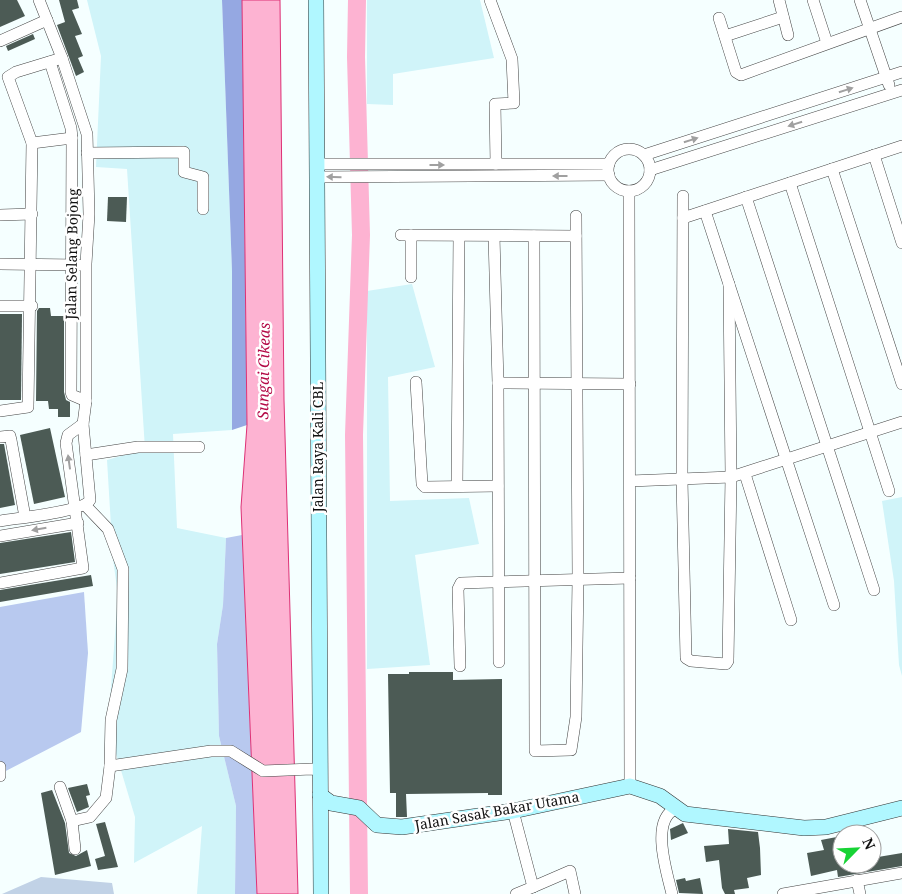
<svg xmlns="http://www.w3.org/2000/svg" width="902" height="894" font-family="'Noto Serif',serif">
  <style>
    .farmland { fill: #d0f4f9 }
    .green { fill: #b8c9ef }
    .forest { fill: #95a8e2 }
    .cemetery { fill: #c1d2e6 }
    .water { fill: #fdb3d2; stroke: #dd3175 }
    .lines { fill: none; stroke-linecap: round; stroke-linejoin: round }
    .river { stroke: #fdb3d2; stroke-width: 18 }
    .building { fill: #4c5b55 }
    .street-casing { stroke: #444; stroke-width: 12 }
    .secondary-casing { stroke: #333; stroke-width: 16 }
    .street { stroke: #fff; stroke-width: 11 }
    .secondary { stroke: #b0f7ff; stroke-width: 15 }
    .oneway { fill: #a0a0a0 }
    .labels { text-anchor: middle; stroke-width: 5; stroke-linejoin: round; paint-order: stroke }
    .street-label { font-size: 14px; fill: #111; stroke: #fff }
    .water-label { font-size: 15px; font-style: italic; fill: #b30946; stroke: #fff }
  </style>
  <rect width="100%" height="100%" fill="#f5ffff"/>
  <!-- farmland -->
  <g class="farmland">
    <polygon points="87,0 222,0 232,271 232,430 173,434 177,528 226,538 223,605 217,644 219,736 236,806 235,894 197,894 202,826 134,863 135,817 108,727 118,595 113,559 107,460 145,449 127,169 96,167 101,56"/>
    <polygon points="367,0 480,0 494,58 393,74 393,105 367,104"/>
    <polygon points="412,284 435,367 388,377 390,501 469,498 479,544 415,555 430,665 367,669 367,291"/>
    <polygon points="902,497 902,676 899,665 894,581 882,501"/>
  </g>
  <!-- green -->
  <g class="green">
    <polygon points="242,535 257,894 235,894 236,806 219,736 217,644 223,605 226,538"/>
    <polygon points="84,592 88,653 81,732 0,774 0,607"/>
  </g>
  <!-- forest -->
  <polygon class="forest" points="222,0 242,0 247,425 232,430 232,271"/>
  <!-- cemetery -->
  <polygon class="cemetery" points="41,877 112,883 114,894 2,894"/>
  <!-- water -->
  <polygon class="water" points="242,0 280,0 284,400 298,894 257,894 241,507 247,425"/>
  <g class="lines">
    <!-- river -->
    <polyline class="river" points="357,0 356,57 361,235 354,435 359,894"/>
  </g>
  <!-- building -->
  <g class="building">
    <polygon points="0,0 17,0 25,16 0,27"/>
    <polygon points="59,0 77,0 79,8 72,10 82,34 75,36 83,56 78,58 84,72 76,76 57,25 65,22"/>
    <polygon points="33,34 35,39 8,51 6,46"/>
    <polygon points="108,197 127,197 126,222 107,221"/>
    <polygon points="39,308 50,308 51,316 64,316 64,392 66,400 70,402 70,417 58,417 58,409 49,409 48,401 36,401 37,311"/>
    <polygon points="0,314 22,314 21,400 0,400"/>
    <polygon points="50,428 65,497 34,504 20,435"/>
    <polygon points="0,444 4,444 15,505 0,508"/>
    <polygon points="71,532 75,562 0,574 0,543"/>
    <polygon points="91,575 93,586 0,602 0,590"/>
    <polygon points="409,672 453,672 453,680 502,679 502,795 488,795 488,793 406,794 407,817 396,817 396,793 390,793 388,674 409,674"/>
    <polygon points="87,784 90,795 86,796 89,807 77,812 68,788"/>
    <polygon points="52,790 65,823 69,853 76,856 87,850 91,866 55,875 41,793"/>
    <polygon points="105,822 118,867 98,870 95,859 105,856 96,824"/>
    <polygon points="683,823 688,833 671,840 670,829"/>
    <polygon points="728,829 758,832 760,848 761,875 747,878 749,888 734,890 735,894 725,894 722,888 719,860 706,862 704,846 729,844"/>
    <polygon points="842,836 842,848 840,849 842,864 872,864 872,858 902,853 902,866 838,877 837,870 811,876 807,853 824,850 821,840"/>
    <polygon points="685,878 686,881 700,878 703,894 679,893 676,880"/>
  </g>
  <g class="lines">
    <defs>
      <g id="street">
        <polyline points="490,0 512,59 514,103 495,104 496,164"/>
        <polyline points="779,0 788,35"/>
        <polyline points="813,0 827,43"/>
        <polyline points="860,0 889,85"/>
        <polyline points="719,18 736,72 741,75 902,17"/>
        <polyline points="725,36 783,17"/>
        <polyline points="0,41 47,20"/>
        <polyline points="50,62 71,128 72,138 71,392 72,395 86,401"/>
        <polyline points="32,143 72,138"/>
        <circle cx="629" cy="170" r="21"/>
        <polyline points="87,153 184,152 184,172 203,177 203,209"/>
        <polyline points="644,155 902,72"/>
        <polyline points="874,155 902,243"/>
        <polyline points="316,164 609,164"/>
        <polyline points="832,169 902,384"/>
        <polyline points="650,170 902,90"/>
        <polyline points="316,177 609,175"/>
        <polyline points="790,183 889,491"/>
        <polyline points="629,191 630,786"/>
        <polyline points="683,196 682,480 686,658 691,661 726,664 728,661 731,477 729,284"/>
        <polyline points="746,197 874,590"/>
        <polyline points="705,211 834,605"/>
        <polyline points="0,215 32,214"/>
        <polyline points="683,218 902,146"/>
        <polyline points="401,235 576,236"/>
        <polyline points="494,236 498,383 499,662"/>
        <polyline points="534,236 535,751 571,750 576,717 578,579 576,216"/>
        <polyline points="0,264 79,265"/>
        <polyline points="411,277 411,235"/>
        <polyline points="0,306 32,306"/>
        <polyline points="416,382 422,484 425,487 498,486"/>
        <polyline points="498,383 630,384"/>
        <polyline points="0,411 28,407 32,143 8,77 16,72 62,58"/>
        <polyline points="0,437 10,436 11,440 25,517"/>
        <polyline points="86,455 138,447 199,447"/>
        <polyline points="745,474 791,620"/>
        <polyline points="630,481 731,477 902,422"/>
        <polyline points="457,486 459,236"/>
        <path d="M0,521C16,518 83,512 90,500L83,424L86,401V264L89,214L87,134L62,58L39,0"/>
        <polyline points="0,536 78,523"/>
        <polyline points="0,583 83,568 66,443 68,435 83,424"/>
        <polyline points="460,666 458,589 461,583 630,578"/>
        <polyline points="110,766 211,751 231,751 263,771 312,769 320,771"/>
        <polyline points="0,767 0,776"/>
        <polyline points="60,787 72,821"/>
        <polyline points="513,811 533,887 516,894"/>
        <polyline points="75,849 72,821 90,817 106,798 110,766 111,720 122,669 123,569 108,529 85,505"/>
        <polyline points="857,880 860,894"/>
        <polyline points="533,887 570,871 575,894"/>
        <path d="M672,894C667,873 650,821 675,809"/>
        <polyline points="783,894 902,873"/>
      </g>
      <g id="secondary">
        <polyline points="316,0 321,894"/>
        <polyline points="320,795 331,803 359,808 377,825 402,827 513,811 630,786 660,796 685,814 804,828 826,827 902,808"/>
      </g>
    </defs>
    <!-- street casing -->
    <use href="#street" class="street-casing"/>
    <!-- secondary casing -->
    <use href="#secondary" class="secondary-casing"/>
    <!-- street -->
    <use href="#street" class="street"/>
    <!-- secondary -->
    <use href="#secondary" class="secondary"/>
  </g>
  <!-- one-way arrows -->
  <defs><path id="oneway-solid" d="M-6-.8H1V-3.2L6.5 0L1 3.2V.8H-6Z" transform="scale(1.25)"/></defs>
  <g class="oneway">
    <use href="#oneway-solid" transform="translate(846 90) rotate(-18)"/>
    <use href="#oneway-solid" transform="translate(795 124) rotate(162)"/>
    <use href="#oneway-solid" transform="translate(691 140) rotate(-18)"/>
    <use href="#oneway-solid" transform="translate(437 165)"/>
    <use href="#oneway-solid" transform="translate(560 176) rotate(180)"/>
    <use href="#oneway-solid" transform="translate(334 177) rotate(-179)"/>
    <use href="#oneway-solid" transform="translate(69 462) rotate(-98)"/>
    <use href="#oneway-solid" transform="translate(39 529) rotate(170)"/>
  </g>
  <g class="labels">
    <!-- street labels -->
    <g class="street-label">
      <text transform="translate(72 254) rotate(-89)" y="5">Jalan Selang Bojong</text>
      <text transform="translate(318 447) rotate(-90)" y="5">Jalan Raya Kali CBL</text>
      <text transform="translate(497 811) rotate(-10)" y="5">Jalan Sasak Bakar Utama</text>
    </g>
    <!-- water labels -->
    <g class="water-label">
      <text transform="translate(264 371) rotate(-89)" y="5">Sungai Cikeas</text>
    </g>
  </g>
  <!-- north arrow -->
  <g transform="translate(857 849) rotate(66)"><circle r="24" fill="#ffffff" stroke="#a0a0a0"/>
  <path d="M0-4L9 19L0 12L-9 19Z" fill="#17d335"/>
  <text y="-8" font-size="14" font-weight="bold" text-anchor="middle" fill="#111111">N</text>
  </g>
</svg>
